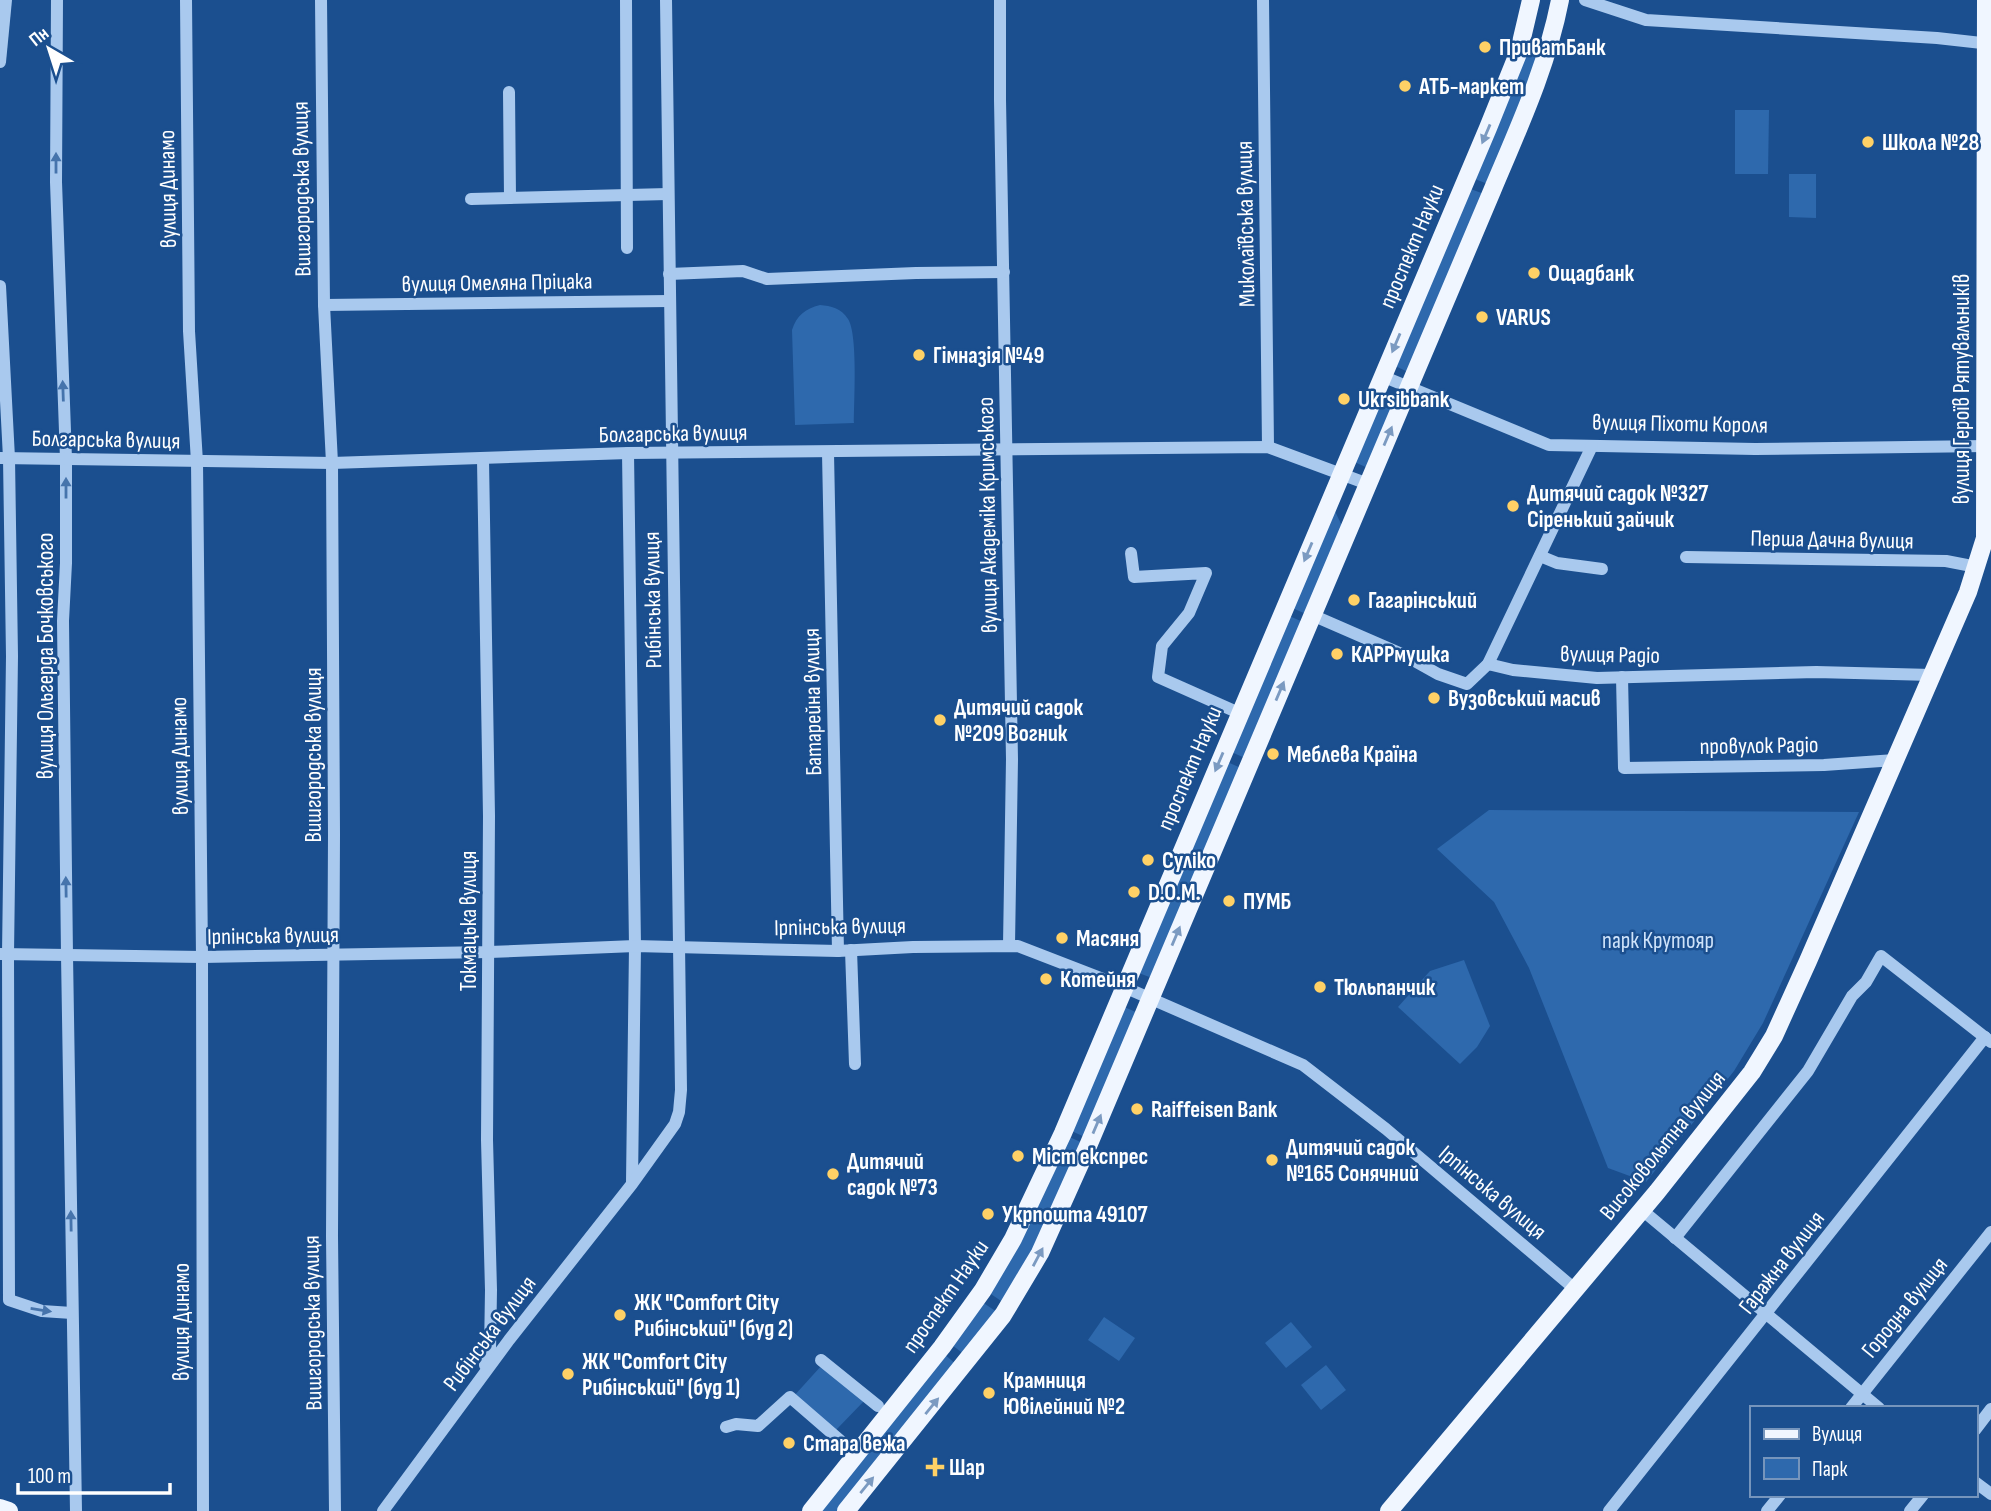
<svg xmlns="http://www.w3.org/2000/svg" width="1991" height="1511" font-family="'Sofia Sans Condensed',sans-serif">
  <style>
    .green { fill: #2e69ad }
    .lines { fill: none; stroke-linecap: round; stroke-linejoin: round }
    .minor { stroke: #a9c9ee; stroke-width: 12 }
    .major { stroke: #f0f6ff; stroke-width: 18 }
    .oneway { fill: #7b9ac1 }
    .oneway2 { fill: #4674ac }
    .poi-dot { fill: #ffd166; stroke: #1b4f8f; stroke-width: 2.5 }
    .labels { text-anchor: middle; stroke-width: 5; stroke-linejoin: round; paint-order: stroke }
    .poi-label { font-size: 23px; font-weight: bold; fill: #fff; stroke: #1b4f8f; text-anchor: start }
    .street-label { font-size: 23px; fill: #fff; stroke: #1b4f8f }
    .park-label { font-size: 23px; fill: #cfe3fa; stroke: #1b4f8f }
  </style>
  <rect width="100%" height="100%" fill="#1b4f8f"/>
  <!-- green -->
  <g class="green">
    <polygon points="1524,52 1539,58 1488,184 1472,178"/>
    <polygon points="1735,110 1769,110 1768,174 1735,174"/>
    <polygon points="1789,174 1816,174 1816,218 1789,217"/>
    <polygon points="1468,188 1484,194 1408,372 1393,365"/>
    <path d="M820,305C831,306 841,308 848,319C858,334 854,402 854,423L795,425L792,330C797,315 805,309 820,305Z"/>
    <polygon points="1381,393 1397,399 1368,468 1352,461"/>
    <polygon points="1333,507 1343,528 1306,614 1290,607"/>
    <polygon points="1287,615 1303,622 1245,758 1229,751"/>
    <polygon points="1225,761 1241,768 1152,978 1136,972"/>
    <polygon points="1489,810 1859,812 1763,1023 1734,1071 1646,1182 1608,1168 1529,968 1494,902 1437,849"/>
    <polygon points="1464,960 1490,1026 1477,1047 1460,1064 1398,1007 1430,971"/>
    <polygon points="1122,1006 1138,1013 1085,1137 1069,1130"/>
    <polygon points="1067,1136 1083,1143 1035,1250 1004,1303 988,1292"/>
    <polygon points="982,1302 997,1312 965,1355 952,1345"/>
    <polygon points="1104,1317 1135,1338 1119,1361 1088,1340"/>
    <polygon points="1291,1322 1312,1347 1286,1368 1265,1343"/>
    <polygon points="944,1354 957,1365 839,1511 819,1511"/>
    <polygon points="822,1365 865,1400 834,1432 793,1397"/>
    <polygon points="1326,1365 1346,1390 1321,1410 1301,1385"/>
  </g>
  <g class="lines">
    <!-- minor -->
    <g class="minor">
      <polyline points="57,0 56,182 66,459 66,563 63,621 67,955 76,1511"/>
      <polyline points="186,0 189,331 197,462 202,957 203,1511"/>
      <polyline points="321,0 324,305 332,463 334,835 332,1236 335,1511"/>
      <polyline points="626,0 627,248"/>
      <polyline points="1000,0 1000,100 1012,759 1009,945"/>
      <polyline points="1263,0 1268,447"/>
      <polyline points="1585,0 1646,20 1937,38 1991,44"/>
      <polyline points="0,62 6,0"/>
      <polyline points="509,92 510,198"/>
      <polyline points="471,199 668,194"/>
      <polyline points="669,274 743,271 767,279 916,273 1004,272"/>
      <polyline points="0,286 9,458 12,656 8,954 9,1300 42,1311 72,1313"/>
      <polyline points="324,305 670,301"/>
      <polyline points="1382,376 1549,445 1755,449 1986,446"/>
      <polyline points="628,453 635,946 632,1183"/>
      <polyline points="828,453 838,951"/>
      <polyline points="0,458 332,463 628,453 1268,447 1368,484"/>
      <polyline points="483,460 489,816 487,1140 491,1290 490,1352 485,1365"/>
      <polyline points="1131,553 1134,577 1206,573 1189,613 1162,646 1158,677 1239,713"/>
      <polyline points="1540,556 1557,563 1602,569"/>
      <polyline points="1686,557 1946,561 1977,567"/>
      <polyline points="1312,615 1404,655 1438,674 1467,684 1488,664 1513,670 1597,678 1816,672 1932,675"/>
      <polyline points="1488,664 1592,446"/>
      <polyline points="1622,677 1624,768 1824,765 1895,760"/>
      <polyline points="851,950 855,1064"/>
      <polyline points="0,954 202,957 489,952 635,946 838,951 913,947 1018,946 1124,987 1303,1065 1386,1129 1576,1290"/>
      <polyline points="1642,1210 1879,1408"/>
      <polyline points="1675,1238 1808,1071 1852,996 1866,982 1881,956 1991,1042"/>
      <polyline points="821,1360 878,1406"/>
      <polyline points="1851,1408 1991,1232"/>
      <polyline points="726,1427 736,1424 758,1426 790,1397 857,1455"/>
      <polyline points="1975,1430 1991,1409"/>
      <polyline points="1975,1482 1991,1494"/>
      <polyline points="383,1511 509,1340 632,1184 675,1124 679,1112 681,1090 666,0"/>
      <polyline points="1609,1511 1985,1037"/>
      <polyline points="1767,1511 1780,1495"/>
      <polyline points="1910,1511 1923,1495"/>
    </g>
    <!-- major -->
    <g class="major">
      <polyline points="0,1508 9,1511"/>
      <polyline points="811,1511 942,1347 983,1290 1013,1239 1063,1133 1488,128 1519,51 1531,0"/>
      <path d="M846,1511L1003,1315L1040,1253L1088,1146L1492,191C1518,129 1547,67 1560,0"/>
      <polyline points="1389,1511 1657,1192 1752,1072 1774,1036 1808,961 1968,592 1985,538 1986,0"/>
    </g>
  </g>
  <!-- one-way arrows -->
  <defs><path id="oneway-solid" d="M-6-.8H1V-3.2L6.5 0L1 3.2V.8H-6Z" transform="scale(1.75)"/></defs>
  <g class="oneway">
    <use href="#oneway-solid" transform="translate(1486 134) rotate(113)"/>
    <use href="#oneway-solid" transform="translate(1396 343) rotate(113)"/>
    <use href="#oneway-solid" transform="translate(1388 436) rotate(-67)"/>
    <use href="#oneway-solid" transform="translate(1308 552) rotate(113)"/>
    <use href="#oneway-solid" transform="translate(1280 691) rotate(-67)"/>
    <use href="#oneway-solid" transform="translate(1219 762) rotate(113)"/>
    <use href="#oneway-solid" transform="translate(1176 936) rotate(-67)"/>
    <use href="#oneway-solid" transform="translate(1097 1124) rotate(-67)"/>
    <use href="#oneway-solid" transform="translate(1038 1257) rotate(-62)"/>
    <use href="#oneway-solid" transform="translate(932 1406) rotate(-51)"/>
    <use href="#oneway-solid" transform="translate(867 1485) rotate(-51)"/>
  </g>
  <g class="oneway2">
    <use href="#oneway-solid" transform="translate(56 163) rotate(-90)"/>
    <use href="#oneway-solid" transform="translate(63 391) rotate(-92)"/>
    <use href="#oneway-solid" transform="translate(66 488) rotate(-90)"/>
    <use href="#oneway-solid" transform="translate(66 887) rotate(-91)"/>
    <use href="#oneway-solid" transform="translate(71 1221) rotate(-91)"/>
    <use href="#oneway-solid" transform="translate(41 1310) rotate(9)"/>
  </g>
  <!-- markers -->
  <g class="poi-dot">
    <circle cx="1485" cy="47" r="7"/>
    <circle cx="1405" cy="86" r="7"/>
    <circle cx="1868" cy="142" r="7"/>
    <circle cx="1534" cy="273" r="7"/>
    <circle cx="1482" cy="317" r="7"/>
    <circle cx="919" cy="355" r="7"/>
    <circle cx="1344" cy="399" r="7"/>
    <circle cx="1513" cy="506" r="7"/>
    <circle cx="1354" cy="600" r="7"/>
    <circle cx="1337" cy="654" r="7"/>
    <circle cx="1434" cy="698" r="7"/>
    <circle cx="940" cy="720" r="7"/>
    <circle cx="1273" cy="754" r="7"/>
    <circle cx="1148" cy="860" r="7"/>
    <circle cx="1134" cy="892" r="7"/>
    <circle cx="1229" cy="901" r="7"/>
    <circle cx="1062" cy="938" r="7"/>
    <circle cx="1046" cy="979" r="7"/>
    <circle cx="1320" cy="987" r="7"/>
    <circle cx="1137" cy="1109" r="7"/>
    <circle cx="1018" cy="1156" r="7"/>
    <circle cx="1272" cy="1160" r="7"/>
    <circle cx="833" cy="1174" r="7"/>
    <circle cx="988" cy="1214" r="7"/>
    <circle cx="620" cy="1315" r="7"/>
    <circle cx="568" cy="1374" r="7"/>
    <circle cx="989" cy="1393" r="7"/>
    <circle cx="789" cy="1443" r="7"/>
    <path d="M931.5 1456.5h7v7h7v7h-7v7h-7v-7h-7v-7h7z"/>
  </g>
  <g class="labels">
    <!-- poi labels -->
    <g class="poi-label">
      <text x="1499" y="55">ПриватБанк</text>
      <text x="1419" y="94">АТБ-маркет</text>
      <text x="1882" y="150">Школа №28</text>
      <text x="1548" y="281">Ощадбанк</text>
      <text x="1496" y="325">VARUS</text>
      <text x="933" y="363">Гімназія №49</text>
      <text x="1358" y="407">Ukrsibbank</text>
      <text x="1527" y="501">Дитячий садок №327<tspan x="1527" dy="26">Сіренький зайчик</tspan></text>
      <text x="1368" y="608">Гагарінський</text>
      <text x="1351" y="662">КАРРмушка</text>
      <text x="1448" y="706">Вузовський масив</text>
      <text x="954" y="715">Дитячий садок<tspan x="954" dy="26">№209 Вогник</tspan></text>
      <text x="1287" y="762">Меблева Країна</text>
      <text x="1162" y="868">Сулiко</text>
      <text x="1148" y="900">D.O.M.</text>
      <text x="1243" y="909">ПУМБ</text>
      <text x="1076" y="946">Масяня</text>
      <text x="1060" y="987">Котейня</text>
      <text x="1334" y="995">Тюльпанчик</text>
      <text x="1151" y="1117">Raiffeisen Bank</text>
      <text x="1286" y="1155">Дитячий садок<tspan x="1286" dy="26">№165 Сонячний</tspan></text>
      <text x="1032" y="1164">Міст експрес</text>
      <text x="847" y="1169">Дитячий<tspan x="847" dy="26">садок №73</tspan></text>
      <text x="1002" y="1222">Укрпошта 49107</text>
      <text x="634" y="1310">ЖК "Comfort City<tspan x="634" dy="26">Рибінський" (буд 2)</tspan></text>
      <text x="582" y="1369">ЖК "Comfort City<tspan x="582" dy="26">Рибінський" (буд 1)</tspan></text>
      <text x="1003" y="1388">Крамниця<tspan x="1003" dy="26">Ювілейний №2</tspan></text>
      <text x="803" y="1451">Стара вежа</text>
      <text x="949" y="1475">Шар</text>
    </g>
    <!-- street labels -->
    <g class="street-label">
      <text transform="translate(167 189) rotate(-91)" y="8">вулиця Динамо</text>
      <text transform="translate(301 189) rotate(-91)" y="8">Вишгородська вулиця</text>
      <text transform="translate(1245 224) rotate(-91)" y="8">Миколаївська вулиця</text>
      <text transform="translate(1411 246) rotate(-67)" y="8">проспект Науки</text>
      <text transform="translate(497 282) rotate(-1)" y="8">вулиця Омеляна Пріцака</text>
      <text transform="translate(1961 389) rotate(-90)" y="8">вулиця Героїв Рятувальників</text>
      <text transform="translate(1680 423) rotate(1)" y="8">вулиця Піхоти Короля</text>
      <text transform="translate(673 433) rotate(-1)" y="8">Болгарська вулиця</text>
      <text transform="translate(106 439) rotate(1)" y="8">Болгарська вулиця</text>
      <text transform="translate(987 515) rotate(-91)" y="8">вулиця Академіка Кримського</text>
      <text transform="translate(1832 539) rotate(1)" y="8">Перша Дачна вулиця</text>
      <text transform="translate(652 600) rotate(-91)" y="8">Рибінська вулиця</text>
      <text transform="translate(1610 654) rotate(1)" y="8">вулиця Радіо</text>
      <text transform="translate(45 656) rotate(-90)" y="8">вулиця Ольгерда Бочковського</text>
      <text transform="translate(812 702) rotate(-91)" y="8">Батарейна вулиця</text>
      <text transform="translate(1759 745) rotate(-1)" y="8">провулок Радіо</text>
      <text transform="translate(313 755) rotate(-90)" y="8">Вишгородська вулиця</text>
      <text transform="translate(179 756) rotate(-91)" y="8">вулиця Динамо</text>
      <text transform="translate(1189 768) rotate(-67)" y="8">проспект Науки</text>
      <text transform="translate(468 921) rotate(-90)" y="8">Токмацька вулиця</text>
      <text transform="translate(840 926) rotate(-1)" y="8">Ірпінська вулиця</text>
      <text transform="translate(273 935) rotate(-1)" y="8">Ірпінська вулиця</text>
      <text transform="translate(1662 1145) rotate(-51)" y="8">Високовольтна вулиця</text>
      <text transform="translate(1493 1192) rotate(40)" y="8">Ірпінська вулиця</text>
      <text transform="translate(1781 1262) rotate(-52)" y="8">Гаражна вулиця</text>
      <text transform="translate(945 1296) rotate(-55)" y="8">проспект Науки</text>
      <text transform="translate(1904 1307) rotate(-51)" y="8">Городна вулиця</text>
      <text transform="translate(181 1322) rotate(-90)" y="8">вулиця Динамо</text>
      <text transform="translate(312 1323) rotate(-91)" y="8">Вишгородська вулиця</text>
      <text transform="translate(489 1333) rotate(-53)" y="8">Рибінська вулиця</text>
    </g>
    <!-- park labels -->
    <g class="park-label">
      <text x="1658" y="948">парк Крутояр</text>
    </g>
  </g>
  <!-- legend -->
  <rect x="1750" y="1406" width="228" height="91" fill="#1b4f8f" stroke="#7695bc" stroke-width="2"/>
  <rect x="1764" y="1429" width="35" height="10" fill="#f0f6ff" stroke="#7695bc" stroke-width="2"/>
  <text x="1812" y="1441" font-size="21" fill="#ffffff">Вулиця</text>
  <rect x="1764" y="1458" width="35" height="21" fill="#2e69ad" stroke="#7695bc" stroke-width="2"/>
  <text x="1812" y="1476" font-size="21" fill="#ffffff">Парк</text>
  <!-- north arrow -->
  <g transform="translate(49 49) rotate(321)" stroke="#1b4f8f" stroke-width="5" paint-order="stroke">
  <path d="M0-5L12 26L0 18L-12 26Z" fill="#ffffff"/>
  <text y="-10" font-size="19" font-weight="bold" text-anchor="middle" fill="#ffffff">Пн</text>
  </g>
  <!-- scale -->
  <path d="M18 1483v10h152v-10" fill="none" stroke="#ffffff" stroke-width="3.5"/>
  <text x="28" y="1483" font-size="21" fill="#ffffff" stroke="#1b4f8f" stroke-width="5" paint-order="stroke">100 m</text>
</svg>
